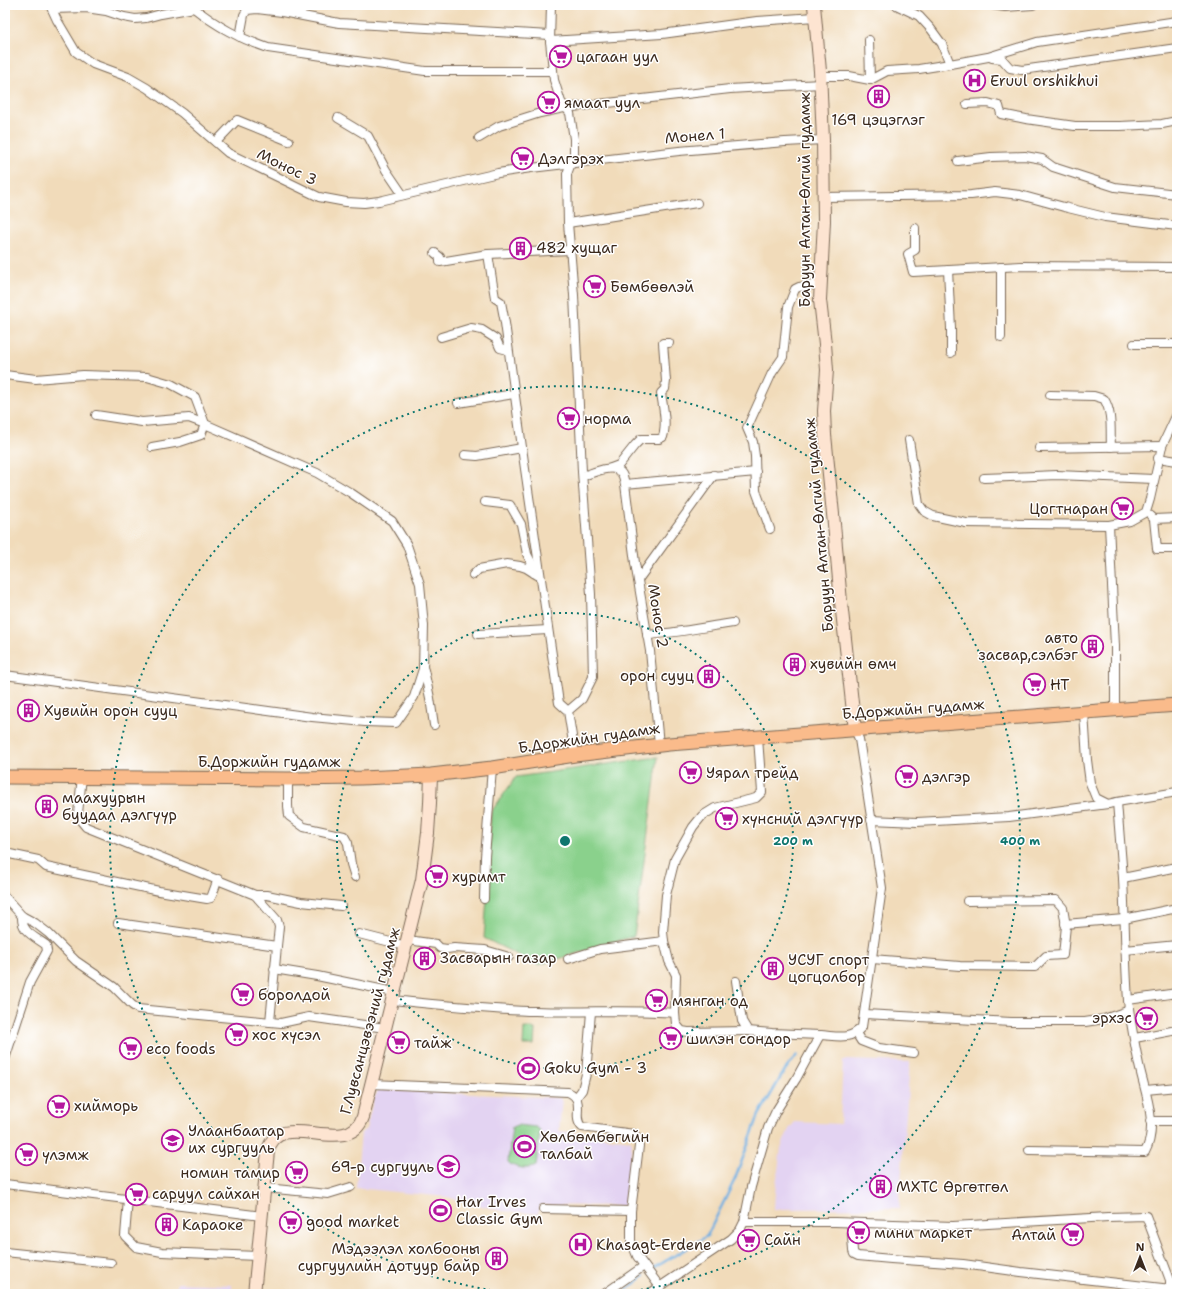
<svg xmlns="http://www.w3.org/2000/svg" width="1182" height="1299" font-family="'Shantell Sans',sans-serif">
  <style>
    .built { fill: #e3d3f2 }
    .green { fill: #8ad18c; stroke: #627e55 }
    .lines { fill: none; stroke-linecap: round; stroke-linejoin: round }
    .stream { stroke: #6dafe2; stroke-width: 2.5 }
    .street-casing { stroke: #7b6855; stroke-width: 10 }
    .secondary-casing { stroke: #7b6855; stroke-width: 14 }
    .primary-casing { stroke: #7b6855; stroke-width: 15 }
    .street { stroke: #fff; stroke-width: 8 }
    .secondary { stroke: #fde4d1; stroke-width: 12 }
    .primary { stroke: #fabb8b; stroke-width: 13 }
    .ring { fill: none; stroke: #0f766e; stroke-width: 2; stroke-dasharray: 2 4 }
    .labels { text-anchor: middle; stroke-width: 3; stroke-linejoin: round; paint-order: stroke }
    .poi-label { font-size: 15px; fill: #3b2a1e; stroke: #fff; text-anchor: start }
    .street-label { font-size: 15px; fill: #3b2a1e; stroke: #fff }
    .centre { fill: #0f766e; stroke: #fff; stroke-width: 2 }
    .ring-label { font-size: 12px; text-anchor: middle; font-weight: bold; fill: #0f766e; stroke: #fff; stroke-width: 3; stroke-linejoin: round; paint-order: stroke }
  </style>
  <rect width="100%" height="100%" fill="#fff"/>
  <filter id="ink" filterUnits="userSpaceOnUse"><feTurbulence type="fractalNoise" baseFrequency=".025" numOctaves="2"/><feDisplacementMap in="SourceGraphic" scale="8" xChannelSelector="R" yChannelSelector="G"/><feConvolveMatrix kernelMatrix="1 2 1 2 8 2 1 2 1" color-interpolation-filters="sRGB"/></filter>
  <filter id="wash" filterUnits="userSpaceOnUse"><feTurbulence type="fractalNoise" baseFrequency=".012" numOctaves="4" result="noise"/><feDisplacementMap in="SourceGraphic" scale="16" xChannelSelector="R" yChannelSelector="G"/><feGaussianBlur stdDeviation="0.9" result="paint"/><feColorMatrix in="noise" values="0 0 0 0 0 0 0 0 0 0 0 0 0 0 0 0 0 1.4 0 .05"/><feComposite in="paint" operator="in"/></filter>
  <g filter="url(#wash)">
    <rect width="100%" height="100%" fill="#f1dbba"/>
    <!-- built -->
    <g class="built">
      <polygon points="843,1060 910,1062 899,1208 774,1209 775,1193 781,1148 789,1129 795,1122 840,1124"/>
      <polygon points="378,1090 562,1098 559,1131 630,1140 632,1143 624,1206 539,1205 538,1214 529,1213 502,1211 447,1197 356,1188 361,1133 366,1129 373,1101"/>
      <polygon points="177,1283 232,1285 232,1294 176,1294"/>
    </g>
    <!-- green -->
    <g class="green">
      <polygon points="658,757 634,936 538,965 484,938 488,884 491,812 516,777"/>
      <polygon points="524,1028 535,1029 534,1045 523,1045"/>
      <path d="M517,1125L536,1127L540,1130L536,1166C529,1170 513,1168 508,1162L512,1127Z"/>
    </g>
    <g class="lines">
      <!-- stream -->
      <g class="stream">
        <polyline points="654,1268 707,1236 735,1179 759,1115 785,1070 797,1055"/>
        <polyline points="621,1294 644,1276"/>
      </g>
    </g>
  </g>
  <g filter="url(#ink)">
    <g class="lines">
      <defs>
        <g id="street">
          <polyline points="50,5 57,20 76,52 93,64 128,77 147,88 182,113 228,153 319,197 346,202 364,203 379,201 498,173 531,168 679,151 785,142 823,140"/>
          <path d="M197,5L194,8C218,27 239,38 268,48L425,71H553"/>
          <polyline points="551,5 550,41 554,80 561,102 570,113 574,139 574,155 567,174 568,223 574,295 582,472 591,594 593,677 582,699 568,711 575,755"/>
          <polyline points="896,5 919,16 931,29 942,44 950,64"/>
          <polyline points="992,5 1005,7 1033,5"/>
          <polyline points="52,9 86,8 106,11 124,17 135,19 146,18 161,14 194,8"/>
          <polyline points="240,37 244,15 247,10 257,9 282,12 339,23 550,35"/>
          <polyline points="869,40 870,80"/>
          <polyline points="550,41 662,34 757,21 815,17"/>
          <polyline points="992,58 1002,59 1010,68 1022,70 1177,48"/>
          <polyline points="820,76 849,76 870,80 887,71 919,69 950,64 988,57 1037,42 1177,21"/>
          <polyline points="967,104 988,103 999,106 1001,114 1026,119 1075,126 1120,126 1162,124 1177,121"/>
          <polyline points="338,118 368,136 386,170 403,195"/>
          <polyline points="479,138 499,126 540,113 564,108 730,89 821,84"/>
          <polyline points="216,142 237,120 289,141"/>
          <polyline points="958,161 991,157 1025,156 1042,159 1053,167 1115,187 1177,194"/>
          <polyline points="823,197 971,195 995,192 1020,195 1064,207 1105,217 1177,226"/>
          <polyline points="568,223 697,203"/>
          <polyline points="915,228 915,250 908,254 913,272 1021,266 1177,267"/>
          <polyline points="435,253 440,257 440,262 488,254 570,250"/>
          <polyline points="488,254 495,298 501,302 505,323 524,462 559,703 568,711"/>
          <polyline points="1001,267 1001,337"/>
          <polyline points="948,270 951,328 951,353"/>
          <polyline points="441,337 471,328 482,330 496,339 500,348 508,350"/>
          <polyline points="1134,344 1177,344"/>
          <polyline points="5,375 36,379 83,375 147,377 171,384 195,397 205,424"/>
          <path d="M1050,395L1094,396L1104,399C1113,413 1110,431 1111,447"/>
          <polyline points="458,403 514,394"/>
          <polyline points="96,415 142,422 189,418 205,424"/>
          <polyline points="909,440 919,504 924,511 933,516 966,523 1109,525"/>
          <polyline points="1039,448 1162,446"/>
          <polyline points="465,455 477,456 522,448"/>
          <polyline points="1158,458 1177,461"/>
          <path d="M611,468L619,465L635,445L641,439H659L663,437C667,423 663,407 661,393L665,389L666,381L663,343H669"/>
          <path d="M583,476C593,473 614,462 622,474C624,477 624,481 625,484"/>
          <polyline points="984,478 1057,475 1154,479"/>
          <polyline points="485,502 510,505 521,524 527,554 531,562 534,573"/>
          <polyline points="1151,516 1154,519 1177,518"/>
          <polyline points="1154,519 1157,549 1177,549"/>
          <polyline points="770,529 756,491 755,456 753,442 747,428 772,373 783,357 788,307 795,289 799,287 820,284"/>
          <polyline points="473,575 479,569 507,564 520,566 526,568 537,575"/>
          <polyline points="638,580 714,475"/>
          <polyline points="478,634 548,630"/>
          <path d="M647,635C676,633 705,627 733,623"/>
          <polyline points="424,670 430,698 434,725"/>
          <polyline points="5,675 312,717 365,722 396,723 414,697 423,669 424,626 420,584 407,545 392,521 351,493 317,473 205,424 201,435 180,442 152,447"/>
          <polyline points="1115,710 1115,646 1109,525 1130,521 1146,512 1150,499 1162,446 1177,414"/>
          <polyline points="659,745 650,651 635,563 625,484 756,472"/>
          <polyline points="82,777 78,813 81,821 86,827 255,895 277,920 279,927 277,946"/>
          <polyline points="288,779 288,806 289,816 304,827 344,836 348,843 351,864 355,877"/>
          <polyline points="1117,802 1177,792"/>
          <polyline points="871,820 917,822 1009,817 1108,804"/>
          <polyline points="5,853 38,860 46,867 159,891 207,899 211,898 218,879"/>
          <polyline points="1123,878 1177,867"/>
          <polyline points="255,895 267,895 301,902 341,906"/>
          <polyline points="5,897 22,916 35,923 48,933 76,961 114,987 132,1005 138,1009 281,1023 309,1017 385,1028"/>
          <polyline points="484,899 485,857 492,768"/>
          <polyline points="118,923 277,946 270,1022"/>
          <polyline points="1065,924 1124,919 1177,908"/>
          <polyline points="359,934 406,946"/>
          <polyline points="408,940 436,944 440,948 447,949 454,948 485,950 509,957"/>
          <polyline points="1125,950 1177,945"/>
          <polyline points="568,959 600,949 664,941"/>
          <polyline points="872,959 960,966 1035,967 1046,956 1063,955 1066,926 1063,908 1056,900 967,901"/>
          <polyline points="274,969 317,976 394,992"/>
          <polyline points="736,981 742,1021 748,1031 772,1033 820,1035"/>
          <path d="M393,1000C440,1005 487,1010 535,1011C582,1013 629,1009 675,1013"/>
          <polyline points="1128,1000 1177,993"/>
          <polyline points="865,1014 1011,1022 1085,1022 1104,1019 1127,1011 1129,1007"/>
          <polyline points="748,1031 688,1032 682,1031 676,1024 675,1013 676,975 669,961 664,941 663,932 666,895 675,859 693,827 702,816 715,808 756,798 762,792 758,738"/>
          <polyline points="856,1033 861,1041 879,1048 914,1053"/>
          <polyline points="1135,1038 1177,1030"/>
          <path d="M5,1059L30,982L47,951L46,945C34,936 21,932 22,916"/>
          <path d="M371,1084L568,1092C587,1100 571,1117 582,1127L634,1134L638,1138L639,1146L631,1211V1241L637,1256L660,1287"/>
          <polyline points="1146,1090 1177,1087"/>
          <polyline points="576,1098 582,1090 586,1074 591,1012"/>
          <polyline points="1150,1121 1177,1121"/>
          <path d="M1029,1150L1145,1152C1160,1124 1143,1088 1138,1060C1134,1040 1130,1020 1128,1000C1125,959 1125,918 1123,878C1121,853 1119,827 1117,802L1108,804L1096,798L1090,783L1087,760L1084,712"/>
          <polyline points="5,1184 262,1216"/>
          <polyline points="265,1188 328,1194 351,1187"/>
          <polyline points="128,1199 125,1236 136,1247 162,1252 257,1256"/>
          <polyline points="543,1209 631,1211"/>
          <path d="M744,1222L751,1187L768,1128L776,1111L796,1079L820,1035C837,1036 849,1041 862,1027L882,888L859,739L855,730"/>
          <polyline points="851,1223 853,1251 854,1254 858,1256 891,1259 963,1264 1021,1272 1171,1289"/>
          <polyline points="5,1252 111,1263"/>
          <polyline points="604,1294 644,1266"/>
          <polyline points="649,1294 731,1239 740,1230 744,1222 835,1222 953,1226 1108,1217 1146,1216 1170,1280 1170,1294"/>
        </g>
        <g id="secondary">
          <polyline points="814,5 820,71 823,140 824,221 820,300 825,344 827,370 824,411 825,435 834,524 841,602 855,730"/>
          <path d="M254,1294L268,1151C278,1106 348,1160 363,1117L422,880L428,833L430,803L431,775"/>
        </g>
        <polyline id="primary" points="5,777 288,779 361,778 431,775 492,768 575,755 669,744 1177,705"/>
      </defs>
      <!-- street casing -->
      <use href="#street" class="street-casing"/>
      <!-- secondary casing -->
      <use href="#secondary" class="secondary-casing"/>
      <!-- primary casing -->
      <use href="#primary" class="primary-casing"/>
      <!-- street -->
      <use href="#street" class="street"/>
      <!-- secondary -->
      <use href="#secondary" class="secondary"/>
      <!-- primary -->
      <use href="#primary" class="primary"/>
    </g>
  </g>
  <!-- distance rings -->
  <g class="ring">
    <circle cx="565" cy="841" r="228"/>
    <path d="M521 1294A455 455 0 1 1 609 1294"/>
  </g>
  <!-- icons -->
  <defs>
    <symbol id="supermarket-ring" viewBox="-11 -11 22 22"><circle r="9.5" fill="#fff" stroke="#b5179e" stroke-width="1.5"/><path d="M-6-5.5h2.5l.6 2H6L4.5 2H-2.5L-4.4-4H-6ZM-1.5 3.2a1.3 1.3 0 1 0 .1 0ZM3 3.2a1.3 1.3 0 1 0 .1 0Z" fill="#b5179e"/></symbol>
    <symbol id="hospital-ring" viewBox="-11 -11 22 22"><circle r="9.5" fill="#fff" stroke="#b5179e" stroke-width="1.5"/><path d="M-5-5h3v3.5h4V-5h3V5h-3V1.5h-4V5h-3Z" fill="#b5179e"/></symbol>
    <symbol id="building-ring" viewBox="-11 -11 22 22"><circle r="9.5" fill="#fff" stroke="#b5179e" stroke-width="1.5"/><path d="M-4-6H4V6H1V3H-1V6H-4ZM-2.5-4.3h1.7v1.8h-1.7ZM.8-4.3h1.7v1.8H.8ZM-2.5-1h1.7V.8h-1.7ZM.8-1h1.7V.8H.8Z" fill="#b5179e"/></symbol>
    <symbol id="stadium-ring" viewBox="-11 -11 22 22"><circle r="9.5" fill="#fff" stroke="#b5179e" stroke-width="1.5"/><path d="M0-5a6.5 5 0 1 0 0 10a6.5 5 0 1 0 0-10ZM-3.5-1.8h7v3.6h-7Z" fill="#b5179e"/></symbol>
    <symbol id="university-ring" viewBox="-11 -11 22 22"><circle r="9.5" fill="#fff" stroke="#b5179e" stroke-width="1.5"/><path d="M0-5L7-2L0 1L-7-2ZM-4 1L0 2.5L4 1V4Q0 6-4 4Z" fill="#b5179e"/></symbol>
    <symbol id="school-ring" viewBox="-11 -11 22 22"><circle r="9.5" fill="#fff" stroke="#b5179e" stroke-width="1.5"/><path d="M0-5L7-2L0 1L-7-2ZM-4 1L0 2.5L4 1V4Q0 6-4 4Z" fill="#b5179e"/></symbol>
  </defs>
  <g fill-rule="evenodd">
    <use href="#supermarket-ring" x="548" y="44" width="25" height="25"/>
    <use href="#hospital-ring" x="962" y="68" width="25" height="25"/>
    <use href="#building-ring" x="866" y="84" width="25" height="25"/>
    <use href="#supermarket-ring" x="536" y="90" width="25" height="25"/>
    <use href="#supermarket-ring" x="510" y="146" width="25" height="25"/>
    <use href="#building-ring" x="508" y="236" width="25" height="25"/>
    <use href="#supermarket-ring" x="582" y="274" width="25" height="25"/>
    <use href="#supermarket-ring" x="556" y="406" width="25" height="25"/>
    <use href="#supermarket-ring" x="1110" y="496" width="25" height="25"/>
    <use href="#building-ring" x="1080" y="634" width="25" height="25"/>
    <use href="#building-ring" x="782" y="652" width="25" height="25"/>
    <use href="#building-ring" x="696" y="664" width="25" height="25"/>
    <use href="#supermarket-ring" x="1022" y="672" width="25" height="25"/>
    <use href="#building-ring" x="16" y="698" width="25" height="25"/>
    <use href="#supermarket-ring" x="678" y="760" width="25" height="25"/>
    <use href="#supermarket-ring" x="894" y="764" width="25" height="25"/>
    <use href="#building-ring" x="34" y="794" width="25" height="25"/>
    <use href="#supermarket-ring" x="714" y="806" width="25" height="25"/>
    <use href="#supermarket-ring" x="424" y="864" width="25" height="25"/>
    <use href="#building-ring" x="412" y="946" width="25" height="25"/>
    <use href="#building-ring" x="760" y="956" width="25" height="25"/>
    <use href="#supermarket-ring" x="230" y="982" width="25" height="25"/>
    <use href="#supermarket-ring" x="644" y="988" width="25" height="25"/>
    <use href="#supermarket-ring" x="1134" y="1006" width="25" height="25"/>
    <use href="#supermarket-ring" x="224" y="1022" width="25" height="25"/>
    <use href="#supermarket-ring" x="658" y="1026" width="25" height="25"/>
    <use href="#supermarket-ring" x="386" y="1030" width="25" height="25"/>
    <use href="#supermarket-ring" x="118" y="1036" width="25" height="25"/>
    <use href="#stadium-ring" x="516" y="1056" width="25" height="25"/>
    <use href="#supermarket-ring" x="46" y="1094" width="25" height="25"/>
    <use href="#university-ring" x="160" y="1128" width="25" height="25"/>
    <use href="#stadium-ring" x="512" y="1134" width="25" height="25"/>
    <use href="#supermarket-ring" x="14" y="1142" width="25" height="25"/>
    <use href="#school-ring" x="436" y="1154" width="25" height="25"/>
    <use href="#supermarket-ring" x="284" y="1160" width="25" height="25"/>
    <use href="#building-ring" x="868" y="1174" width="25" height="25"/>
    <use href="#supermarket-ring" x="124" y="1182" width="25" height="25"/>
    <use href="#stadium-ring" x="428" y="1198" width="25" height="25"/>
    <use href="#supermarket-ring" x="278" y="1210" width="25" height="25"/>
    <use href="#building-ring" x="154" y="1212" width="25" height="25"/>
    <use href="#supermarket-ring" x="846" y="1220" width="25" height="25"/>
    <use href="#supermarket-ring" x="1060" y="1222" width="25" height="25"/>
    <use href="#supermarket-ring" x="736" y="1228" width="25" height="25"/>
    <use href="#hospital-ring" x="568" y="1232" width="25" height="25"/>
    <use href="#building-ring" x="484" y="1246" width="25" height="25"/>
  </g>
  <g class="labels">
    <!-- poi labels -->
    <g class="poi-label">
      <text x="576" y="62">цагаан уул</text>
      <text x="990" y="86">Eruul orshikhui</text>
      <text x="564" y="108">ямаат уул</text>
      <text x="878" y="125" text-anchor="middle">169 цэцэглэг</text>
      <text x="538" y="164">Дэлгэрэх</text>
      <text x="536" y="253">482 хущаг</text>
      <text x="610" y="292">Бөмбөөлэй</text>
      <text x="584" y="424">норма</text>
      <text x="1108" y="514" text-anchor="end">Цогтнаран</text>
      <text x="1078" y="643" text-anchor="end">авто<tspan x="1078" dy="17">засвар,сэлбэг</tspan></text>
      <text x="810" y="669">хувийн өмч</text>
      <text x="694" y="681" text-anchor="end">орон сууц</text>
      <text x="1050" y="690">HT</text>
      <text x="44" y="716">Хувийн орон сууц</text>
      <text x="706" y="778">Уярал трейд</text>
      <text x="922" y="782">дэлгэр</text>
      <text x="62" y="803">маахуурын<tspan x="62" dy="17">буудал дэлгүүр</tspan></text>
      <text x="742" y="824">хүнсний дэлгүүр</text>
      <text x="452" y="882">хуримт</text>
      <text x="440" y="963">Засварын газар</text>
      <text x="788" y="965">УСУГ спорт<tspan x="788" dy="17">цогцолбор</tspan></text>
      <text x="258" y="1000">боролдой</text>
      <text x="672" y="1006">мянган од</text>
      <text x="1132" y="1023" text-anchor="end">эрхэс</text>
      <text x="252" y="1040">хос хүсэл</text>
      <text x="686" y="1044">шилэн сондор</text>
      <text x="414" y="1048">тайж</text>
      <text x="146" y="1054">eco foods</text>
      <text x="544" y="1073">Goku Gym - 3</text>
      <text x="74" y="1111">хийморь</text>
      <text x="188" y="1136">Улаанбаатар<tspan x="188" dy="17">их сургууль</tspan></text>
      <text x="540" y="1142">Хөлбөмбөгийн<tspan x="540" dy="17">талбай</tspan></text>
      <text x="42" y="1160">үлэмж</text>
      <text x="434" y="1172" text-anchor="end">69-р сургууль</text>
      <text x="280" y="1178" text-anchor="end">номин тамир</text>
      <text x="896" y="1192">МХТС Өргөтгөл</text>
      <text x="152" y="1199">саруул сайхан</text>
      <text x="456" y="1207">Har Irves<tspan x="456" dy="17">Classic Gym</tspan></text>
      <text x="306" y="1227">good market</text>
      <text x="182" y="1230">Караоке</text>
      <text x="874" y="1238">мини маркет</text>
      <text x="1056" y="1240" text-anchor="end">Алтай</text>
      <text x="764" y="1245">Сайн</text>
      <text x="596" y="1250">Khasagt-Erdene</text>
      <text x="480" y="1254" text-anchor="end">Мэдээлэл холбооны<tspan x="480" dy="17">сургуулийн дотуур байр</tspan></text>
    </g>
    <!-- street labels -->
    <g class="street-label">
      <text transform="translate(695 136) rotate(-5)" y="5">Монел 1</text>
      <text transform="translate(287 167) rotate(26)" y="5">Монос 3</text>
      <text transform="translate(805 200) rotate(-90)" y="5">Баруун Алтан-Өлгий гудамж</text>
      <text transform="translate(819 525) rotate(-95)" y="5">Баруун Алтан-Өлгий гудамж</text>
      <text transform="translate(658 616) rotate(81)" y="5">Монос 2</text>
      <text transform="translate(913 709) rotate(-4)" y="5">Б.Доржийн гудамж</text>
      <text transform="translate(589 738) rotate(-8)" y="5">Б.Доржийн гудамж</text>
      <text x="269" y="767">Б.Доржийн гудамж</text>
      <text transform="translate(370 1021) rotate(-75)" y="5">Г.Лувсанцэвээний гудамж</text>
    </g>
  </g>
  <circle cx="565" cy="841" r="6" class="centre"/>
  <g class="ring-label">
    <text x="793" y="845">200 m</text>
    <text x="1020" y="845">400 m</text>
  </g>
  <!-- margin -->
  <rect width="1182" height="1299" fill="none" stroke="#fff" stroke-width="20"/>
  <!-- north arrow -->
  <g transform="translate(1140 1257)" stroke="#ffffff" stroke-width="3" paint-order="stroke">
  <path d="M0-3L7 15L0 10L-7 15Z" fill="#3b2a1e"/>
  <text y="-6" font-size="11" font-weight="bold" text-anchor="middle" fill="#3b2a1e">N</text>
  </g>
</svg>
